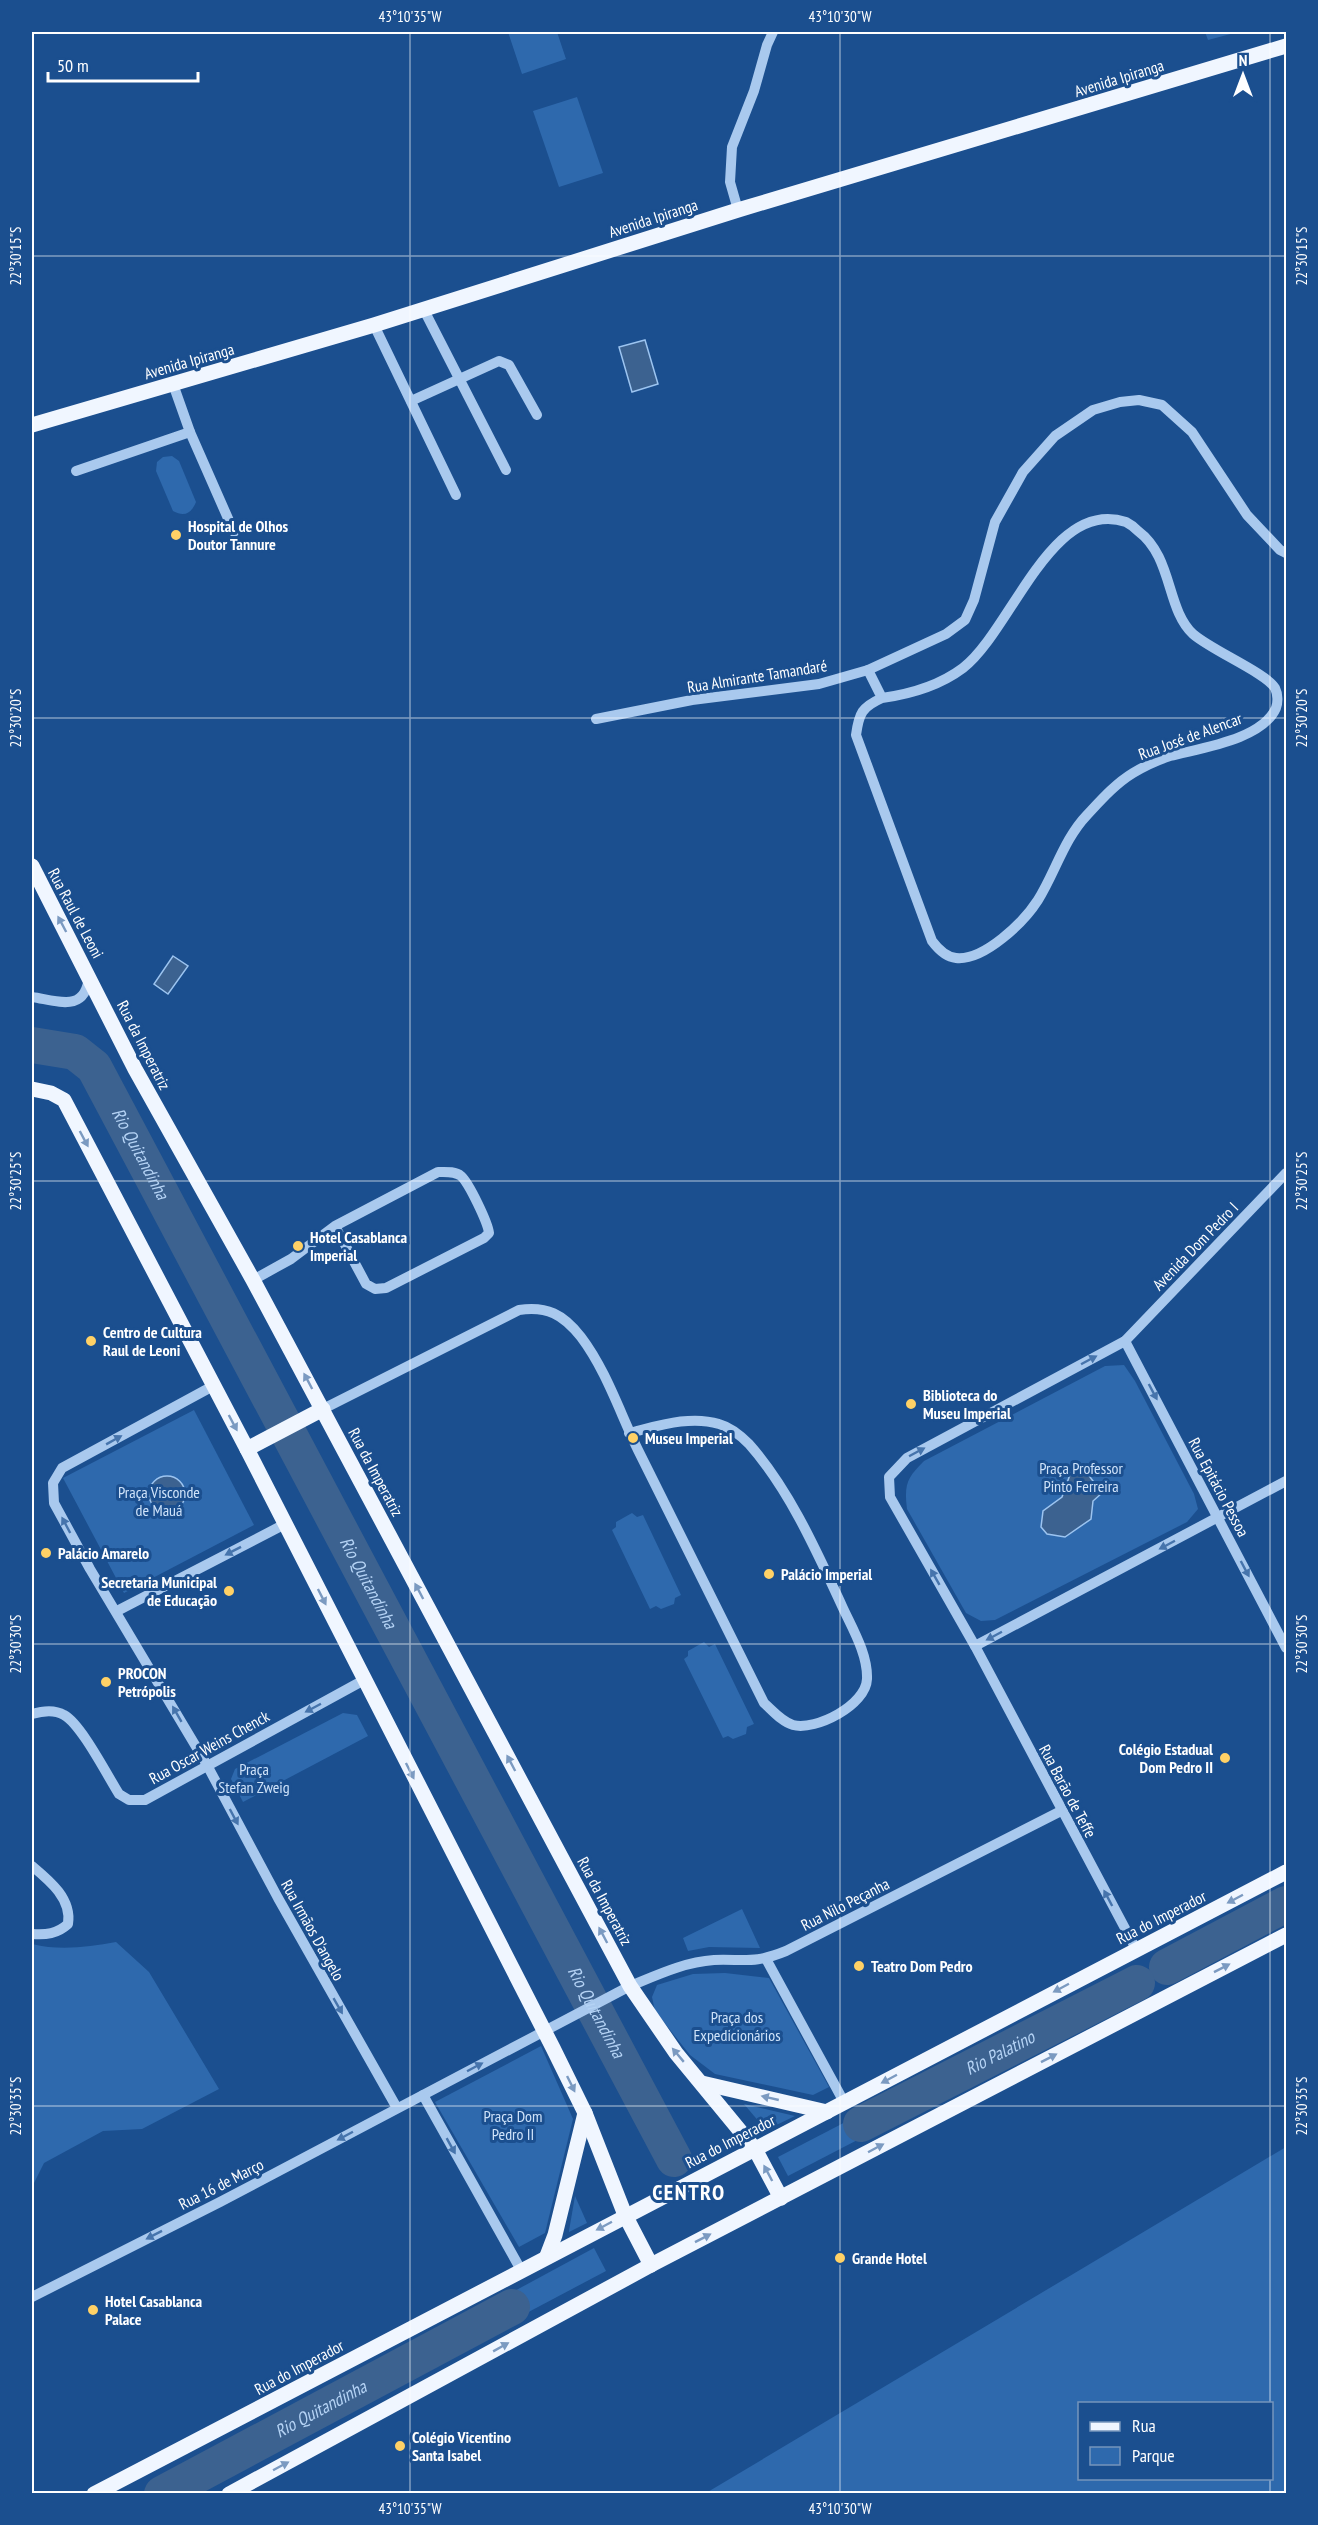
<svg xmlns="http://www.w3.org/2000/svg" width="1318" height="2525" font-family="'PT Sans Narrow',sans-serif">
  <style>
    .green { fill: #2e69ad; fill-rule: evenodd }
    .water { fill: #3c6290; stroke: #9cc4f0; stroke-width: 1.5 }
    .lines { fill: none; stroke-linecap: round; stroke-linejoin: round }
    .river { stroke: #3c6290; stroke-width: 36 }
    .minor { stroke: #a9c9ee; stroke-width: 10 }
    .major { stroke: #f0f6ff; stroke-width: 15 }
    .oneway { fill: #7b9ac1 }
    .oneway2 { fill: #4674ac }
    .ticks { fill: none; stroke: #fff; stroke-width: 1.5; stroke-opacity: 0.45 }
    .poi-dot { fill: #ffd166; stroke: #1b4f8f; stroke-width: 2 }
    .labels { text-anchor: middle; stroke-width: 6; stroke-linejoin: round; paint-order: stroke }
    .street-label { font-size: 16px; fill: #fff; stroke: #1b4f8f }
    .poi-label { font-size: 16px; font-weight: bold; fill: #fff; stroke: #1b4f8f; text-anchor: start }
    .park-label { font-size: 16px; fill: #cfe3fa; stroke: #1b4f8f }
    .water-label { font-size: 18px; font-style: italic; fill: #b5d3f5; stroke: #1b4f8f }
    .district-label { font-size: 22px; font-weight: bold; letter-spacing: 1.5px; fill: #fff; stroke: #1b4f8f }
    .neatline { fill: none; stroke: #fff; stroke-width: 2 }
    .ticks-label { font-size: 15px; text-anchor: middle; fill: #fff }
  </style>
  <rect width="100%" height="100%" fill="#1b4f8f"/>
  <!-- green -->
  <g class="green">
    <polygon points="508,32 557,32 566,59 522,74"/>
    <polygon points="1205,32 1238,32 1208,40"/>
    <polygon points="577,97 603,173 559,187 533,111"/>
    <path d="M172,456L179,461L196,502C191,514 184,517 173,511L156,471L157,462L163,457Z"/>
    <path d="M1124,1365L1135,1381L1194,1494L1198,1509L1187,1522L995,1620L981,1621L966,1613L907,1509C904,1484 907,1478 924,1461L1105,1366Z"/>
    <polygon points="194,1410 254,1525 124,1593 63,1478"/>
    <polygon points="632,1513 637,1517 643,1515 681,1595 675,1598 674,1604 661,1609 656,1606 650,1609 612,1530 616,1527 616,1522"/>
    <polygon points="704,1642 709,1647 715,1644 754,1724 747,1727 746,1734 733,1739 728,1736 723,1738 684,1659 688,1656 688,1651"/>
    <polygon points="343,1713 357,1715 368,1736 243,1802 231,1779 235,1769"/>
    <polygon points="742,1909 760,1948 709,1947 688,1951 683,1938"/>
    <path d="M116,1942L149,1972L219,2089L142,2129L103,2131L44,2163L32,2187V1944C60,1951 88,1947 116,1942Z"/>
    <polygon points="725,1973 769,1978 829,2087 813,2095 715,2074 690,2055 655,2011 652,1997 657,1985 693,1974"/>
    <polygon points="541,2046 573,2119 545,2233 519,2247 435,2102"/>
    <polygon points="744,2104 795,2116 766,2130"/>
    <polygon points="857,2116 867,2135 788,2176 778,2157"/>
    <path d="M1286,2147V2493H706ZM1080,2404H1272V2478H1080Z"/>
    <polygon points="575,2196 587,2223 569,2232 569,2231"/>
    <polygon points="594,2248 606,2271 521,2316 509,2294"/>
  </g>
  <!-- water -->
  <g class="water">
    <polygon points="645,340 658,384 632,392 619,347"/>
    <polygon points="173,956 188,966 168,994 154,984"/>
    <polygon points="1080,1464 1088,1466 1087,1473 1102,1493 1093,1501 1091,1519 1065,1537 1047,1534 1041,1527 1043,1511 1062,1497 1072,1469"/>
    <circle cx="167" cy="1494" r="18"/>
  </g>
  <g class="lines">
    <!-- river -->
    <g class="river">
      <path id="s1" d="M32,1045L75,1052L94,1067L674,2159"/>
      <polyline points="1167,1967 1286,1904"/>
      <path id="s2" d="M861,2124L1137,1983"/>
      <path id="s3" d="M162,2494L512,2307"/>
    </g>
    <!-- minor -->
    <g class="minor">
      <polyline points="738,210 730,182 732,147 754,91 767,45 773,32"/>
      <polyline points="424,310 506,470"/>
      <polyline points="374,325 456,495"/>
      <polyline points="411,401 499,361 509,365 537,415"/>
      <polyline points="190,432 234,532"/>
      <polyline points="76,471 190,432 173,384"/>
      <path d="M868,670L882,698C862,707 859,713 856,735L932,941C938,949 946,957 956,958C984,961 1024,922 1038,900C1055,873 1064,839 1087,815C1101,800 1115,784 1133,773C1143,767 1158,760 1170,756C1200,748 1262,740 1276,708C1278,703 1278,694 1275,688C1266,673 1211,650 1193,634C1166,609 1173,557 1138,531C1135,528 1130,524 1126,522C1051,497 1012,630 963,668C939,686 911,694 882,698"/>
      <polyline points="596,719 692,700 819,684 868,670 946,634 965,620 974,600 995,522 1023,472 1055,436 1093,410 1120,402 1139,400 1162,405 1192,432 1247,515 1280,550 1286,553"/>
      <path d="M32,997C58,1001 85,1013 89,977"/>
      <path d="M253,1280L291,1259L335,1226L438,1172C445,1172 455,1171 461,1176C469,1183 488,1223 489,1233L484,1238L386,1288L375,1289L366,1284L335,1226"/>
      <polyline points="1125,1341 1286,1648"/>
      <polyline points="213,1386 62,1468 53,1483 54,1503 90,1569 207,1765 278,1898 397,2108"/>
      <path d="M323,1409L519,1310C547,1306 563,1314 581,1337C606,1370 620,1413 638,1450C680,1535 722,1619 764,1703C772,1710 782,1722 793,1725C816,1731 866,1705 867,1679C868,1654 852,1628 842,1606C817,1552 789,1489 749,1444C741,1436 730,1427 719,1424C690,1415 658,1426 629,1433"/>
      <polyline points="117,1611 285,1524"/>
      <polyline points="975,1646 1286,1481"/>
      <path d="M32,1714C42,1711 54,1709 64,1715C81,1724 107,1775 119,1794L129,1800H145L364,1680"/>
      <path d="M32,1866C50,1881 72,1899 68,1924C57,1934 46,1935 32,1934"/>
      <polyline points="1136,1949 975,1646 890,1497 889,1477 907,1458 1125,1341 1286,1173"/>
      <polyline points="766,1959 844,2102"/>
      <polyline points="423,2095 521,2270"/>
      <path d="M32,2297L220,2202L630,1986C657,1975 684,1962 714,1960C746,1959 754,1964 786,1951L1061,1811"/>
    </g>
    <!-- major -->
    <g class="major">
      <polyline points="32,425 374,325 738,210 1286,46"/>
      <polyline points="32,866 135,1069 253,1280 630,1986 676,2053 755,2149 781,2198"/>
      <polyline points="32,1089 51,1093 64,1100 247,1449 553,2048 585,2113 625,2215 651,2265"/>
      <polyline points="247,1449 323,1409"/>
      <polyline points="702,2083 827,2112"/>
      <polyline points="547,2256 555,2235 585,2113"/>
      <polyline points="94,2494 1286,1872"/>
      <polyline points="229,2494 651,2265 1286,1935"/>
    </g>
  </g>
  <!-- one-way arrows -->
  <defs><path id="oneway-solid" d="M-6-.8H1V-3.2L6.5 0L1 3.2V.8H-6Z" transform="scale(1.5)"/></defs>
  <g class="oneway">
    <use href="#oneway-solid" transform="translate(62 924) rotate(-118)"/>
    <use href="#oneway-solid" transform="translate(84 1139) rotate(62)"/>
    <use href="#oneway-solid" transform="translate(308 1381) rotate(-118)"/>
    <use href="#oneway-solid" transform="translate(233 1423) rotate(62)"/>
    <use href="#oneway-solid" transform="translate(419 1591) rotate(-118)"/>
    <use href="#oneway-solid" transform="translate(322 1597) rotate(63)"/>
    <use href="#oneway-solid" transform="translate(511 1763) rotate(-118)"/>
    <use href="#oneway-solid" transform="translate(410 1771) rotate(63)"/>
    <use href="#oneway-solid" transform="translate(1235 1899) rotate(152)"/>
    <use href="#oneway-solid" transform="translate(603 1935) rotate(-118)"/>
    <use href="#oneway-solid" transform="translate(1222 1968) rotate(-27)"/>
    <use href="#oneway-solid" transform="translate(1061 1988) rotate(152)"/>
    <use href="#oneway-solid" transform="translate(678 2055) rotate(-130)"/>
    <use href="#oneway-solid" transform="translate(1049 2058) rotate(-27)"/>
    <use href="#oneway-solid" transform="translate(889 2079) rotate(152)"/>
    <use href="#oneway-solid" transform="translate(571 2084) rotate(64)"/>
    <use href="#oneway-solid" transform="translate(770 2098) rotate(-167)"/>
    <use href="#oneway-solid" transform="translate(876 2148) rotate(-28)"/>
    <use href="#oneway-solid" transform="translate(768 2173) rotate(-118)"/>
    <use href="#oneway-solid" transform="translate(604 2226) rotate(152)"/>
    <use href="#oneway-solid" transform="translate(703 2238) rotate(-27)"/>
    <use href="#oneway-solid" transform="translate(501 2347) rotate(-29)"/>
    <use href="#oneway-solid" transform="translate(281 2466) rotate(-28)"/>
  </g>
  <g class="oneway2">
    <use href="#oneway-solid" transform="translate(1089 1360) rotate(-28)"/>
    <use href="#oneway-solid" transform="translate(1153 1392) rotate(62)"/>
    <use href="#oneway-solid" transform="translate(114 1440) rotate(-29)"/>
    <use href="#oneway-solid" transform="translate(917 1452) rotate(-28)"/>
    <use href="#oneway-solid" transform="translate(66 1525) rotate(-118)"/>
    <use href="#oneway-solid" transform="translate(1167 1545) rotate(152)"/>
    <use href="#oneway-solid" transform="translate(233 1551) rotate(153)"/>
    <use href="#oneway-solid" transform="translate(1245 1569) rotate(62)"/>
    <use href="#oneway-solid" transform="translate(935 1577) rotate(-120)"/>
    <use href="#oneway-solid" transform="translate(994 1636) rotate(152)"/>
    <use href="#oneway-solid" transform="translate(313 1708) rotate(152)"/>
    <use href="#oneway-solid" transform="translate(177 1714) rotate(-120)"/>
    <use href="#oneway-solid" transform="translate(234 1817) rotate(62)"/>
    <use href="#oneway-solid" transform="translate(1108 1898) rotate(-118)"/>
    <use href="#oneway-solid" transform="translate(338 2006) rotate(60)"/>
    <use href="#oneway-solid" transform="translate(475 2067) rotate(-28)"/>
    <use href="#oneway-solid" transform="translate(345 2136) rotate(152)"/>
    <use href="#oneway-solid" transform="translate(451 2146) rotate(61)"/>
    <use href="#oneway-solid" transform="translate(154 2235) rotate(153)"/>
  </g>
  <!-- ticks -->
  <path class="ticks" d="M410,32V2494M840,32V2494M1270,32V2404M32,256H1286M32,718H1286M32,1181H1286M32,1644H1286M32,2106H1286M1270,2478V2494"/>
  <!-- markers -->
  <g class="poi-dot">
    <circle cx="176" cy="535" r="6"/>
    <circle cx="298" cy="1246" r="6"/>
    <circle cx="91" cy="1341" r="6"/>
    <circle cx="911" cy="1404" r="6"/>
    <circle cx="633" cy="1438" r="6"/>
    <circle cx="46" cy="1553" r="6"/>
    <circle cx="769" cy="1574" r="6"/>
    <circle cx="229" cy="1591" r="6"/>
    <circle cx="106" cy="1682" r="6"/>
    <circle cx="1225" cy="1758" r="6"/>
    <circle cx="859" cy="1966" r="6"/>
    <circle cx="840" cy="2258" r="6"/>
    <circle cx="93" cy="2310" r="6"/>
    <circle cx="400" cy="2446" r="6"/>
  </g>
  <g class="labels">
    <!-- street labels -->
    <g class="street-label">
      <text transform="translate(1119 78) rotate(-17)" y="6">Avenida Ipiranga</text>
      <text transform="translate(653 218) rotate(-18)" y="6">Avenida Ipiranga</text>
      <text transform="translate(189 361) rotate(-16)" y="6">Avenida Ipiranga</text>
      <text transform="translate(757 676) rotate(-9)" y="6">Rua Almirante Tamandaré</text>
      <text transform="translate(1190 736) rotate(-20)" y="6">Rua José de Alencar</text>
      <text transform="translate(76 913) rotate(62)" y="6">Rua Raul de Leoni</text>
      <text transform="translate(144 1045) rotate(63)" y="6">Rua da Imperatriz</text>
      <text transform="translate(1195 1246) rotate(-46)" y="6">Avenida Dom Pedro I</text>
      <text transform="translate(376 1472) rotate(62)" y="6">Rua da Imperatriz</text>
      <text transform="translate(1219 1487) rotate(62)" y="6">Rua Epitácio Pessoa</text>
      <text transform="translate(209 1747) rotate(-29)" y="6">Rua Oscar Weins Chenck</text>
      <text transform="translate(1068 1791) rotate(62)" y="6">Rua Barão de Teffe</text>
      <text transform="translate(605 1901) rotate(62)" y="6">Rua da Imperatriz</text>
      <text transform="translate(845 1904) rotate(-27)" y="6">Rua Nilo Peçanha</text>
      <text transform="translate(1161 1917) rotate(-27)" y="6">Rua do Imperador</text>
      <text transform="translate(313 1930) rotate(61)" y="6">Rua Irmãos D'angelo</text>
      <text transform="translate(730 2141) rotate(-27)" y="6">Rua do Imperador</text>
      <text transform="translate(221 2184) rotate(-27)" y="6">Rua 16 de Março</text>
      <text transform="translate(299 2367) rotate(-28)" y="6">Rua do Imperador</text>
    </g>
    <!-- poi labels -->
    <g class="poi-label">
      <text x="188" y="532">Hospital de Olhos<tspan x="188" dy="18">Doutor Tannure</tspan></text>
      <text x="310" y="1243">Hotel Casablanca<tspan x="310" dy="18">Imperial</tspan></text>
      <text x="103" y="1338">Centro de Cultura<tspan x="103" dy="18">Raul de Leoni</tspan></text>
      <text x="923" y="1401">Biblioteca do<tspan x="923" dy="18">Museu Imperial</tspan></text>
      <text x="645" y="1444">Museu Imperial</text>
      <text x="58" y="1559">Palácio Amarelo</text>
      <text x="781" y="1580">Palácio Imperial</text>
      <text x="217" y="1588" text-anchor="end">Secretaria Municipal<tspan x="217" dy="18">de Educação</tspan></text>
      <text x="118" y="1679">PROCON<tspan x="118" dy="18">Petrópolis</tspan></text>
      <text x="1213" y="1755" text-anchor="end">Colégio Estadual<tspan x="1213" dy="18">Dom Pedro II</tspan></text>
      <text x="871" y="1972">Teatro Dom Pedro</text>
      <text x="852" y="2264">Grande Hotel</text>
      <text x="105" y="2307">Hotel Casablanca<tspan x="105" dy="18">Palace</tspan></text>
      <text x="412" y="2443">Colégio Vicentino<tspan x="412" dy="18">Santa Isabel</tspan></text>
    </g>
    <!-- park labels -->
    <g class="park-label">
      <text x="1081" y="1474">Praça Professor<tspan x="1081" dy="18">Pinto Ferreira</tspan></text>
      <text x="159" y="1498">Praça Visconde<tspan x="159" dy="18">de Mauá</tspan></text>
      <text x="254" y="1775">Praça<tspan x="254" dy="18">Stefan Zweig</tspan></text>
      <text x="737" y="2023">Praça dos<tspan x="737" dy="18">Expedicionários</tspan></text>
      <text x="513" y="2122">Praça Dom<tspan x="513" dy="18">Pedro II</tspan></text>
    </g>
    <!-- water labels -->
    <g class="water-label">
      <text dy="6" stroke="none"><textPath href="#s1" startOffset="166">Rio Quitandinha</textPath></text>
      <text dy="6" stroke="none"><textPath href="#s1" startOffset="652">Rio Quitandinha</textPath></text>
      <text dy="6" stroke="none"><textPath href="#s1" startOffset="1138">Rio Quitandinha</textPath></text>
      <text dy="6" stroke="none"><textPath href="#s2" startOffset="156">Rio Palatino</textPath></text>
      <text dy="6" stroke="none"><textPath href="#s3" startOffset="180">Rio Quitandinha</textPath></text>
    </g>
    <!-- district labels -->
    <g class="district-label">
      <text x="689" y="2200">CENTRO</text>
    </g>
  </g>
  <!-- border -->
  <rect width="1318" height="2525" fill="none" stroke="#1b4f8f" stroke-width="66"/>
  <!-- legend -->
  <rect x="1078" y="2402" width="195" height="78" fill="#1b4f8f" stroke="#7695bc" stroke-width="1.5"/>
  <rect x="1090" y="2422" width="30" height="9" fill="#f0f6ff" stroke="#7695bc" stroke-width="1.5"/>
  <text x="1132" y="2432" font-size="18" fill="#ffffff">Rua</text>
  <rect x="1090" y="2447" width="30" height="18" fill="#2e69ad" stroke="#7695bc" stroke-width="1.5"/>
  <text x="1132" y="2462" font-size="18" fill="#ffffff">Parque</text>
  <!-- north arrow -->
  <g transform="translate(1243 75)" stroke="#1b4f8f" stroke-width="4.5" paint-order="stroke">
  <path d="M0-4.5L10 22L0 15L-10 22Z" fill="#ffffff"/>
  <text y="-9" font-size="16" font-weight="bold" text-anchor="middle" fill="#ffffff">N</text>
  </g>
  <!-- scale -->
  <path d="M48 72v9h150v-9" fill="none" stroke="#ffffff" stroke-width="3"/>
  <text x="57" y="72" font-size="18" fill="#ffffff" stroke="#1b4f8f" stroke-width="4.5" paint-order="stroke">50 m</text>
  <rect x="33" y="33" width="1252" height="2459" class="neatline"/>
  <g class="ticks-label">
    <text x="410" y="22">43°10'35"W</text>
    <text x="840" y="22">43°10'30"W</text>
    <text transform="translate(16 256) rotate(-90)" y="5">22°30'15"S</text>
    <text transform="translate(1302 256) rotate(-90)" y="5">22°30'15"S</text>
    <text transform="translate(16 718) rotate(-90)" y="5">22°30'20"S</text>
    <text transform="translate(1302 718) rotate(-90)" y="5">22°30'20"S</text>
    <text transform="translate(16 1181) rotate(-90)" y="5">22°30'25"S</text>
    <text transform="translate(1302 1181) rotate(-90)" y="5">22°30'25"S</text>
    <text transform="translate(16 1644) rotate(-90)" y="5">22°30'30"S</text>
    <text transform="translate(1302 1644) rotate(-90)" y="5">22°30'30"S</text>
    <text transform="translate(16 2106) rotate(-90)" y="5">22°30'35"S</text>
    <text transform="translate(1302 2106) rotate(-90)" y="5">22°30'35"S</text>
    <text x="410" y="2514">43°10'35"W</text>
    <text x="840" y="2514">43°10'30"W</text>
  </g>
</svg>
